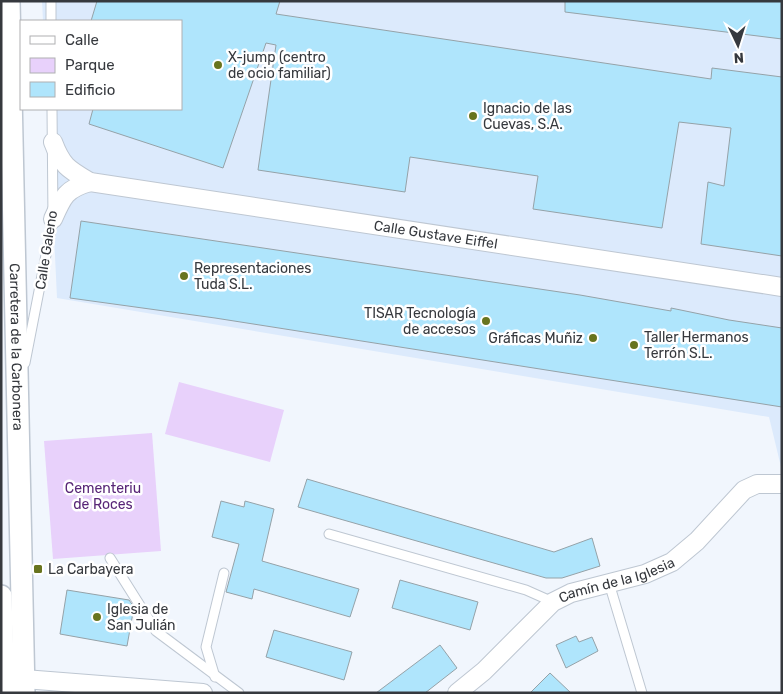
<svg xmlns="http://www.w3.org/2000/svg" width="783" height="694" font-family="Rubik,sans-serif">
  <style>
    .built { fill: #dceafc }
    .green { fill: #e8d1fb }
    .building { fill: #afe5fc; stroke: #95a2a8 }
    .lines { fill: none; stroke-linecap: round; stroke-linejoin: round }
    .service-casing { stroke: #bec7d2; stroke-width: 11 }
    .minor-casing { stroke: #bec7d2; stroke-width: 20 }
    .tertiary-casing { stroke: #bec7d2; stroke-width: 24 }
    .service { stroke: #fff; stroke-width: 9 }
    .minor { stroke: #fff; stroke-width: 18 }
    .tertiary { stroke: #fff; stroke-width: 21 }
    .poi-dot { fill: #68741e; stroke: #fff; stroke-width: 2 }
    .labels { text-anchor: middle; stroke-width: 5; stroke-linejoin: round; paint-order: stroke }
    .poi-label { font-size: 14px; fill: #36393e; stroke: #fff; text-anchor: start }
    .street-label { font-size: 14px; fill: #36393e; stroke: #fff }
    .park-label { font-size: 14px; fill: #582677; stroke: #fff }
  </style>
  <rect width="100%" height="100%" fill="#f1f6fd"/>
  <!-- built -->
  <polygon class="built" points="42,1 782,1 782,471 769,417 57,298 48,109 181,109 181,21 43,21"/>
  <!-- green -->
  <g class="green">
    <polygon points="179,382 284,410 270,462 165,434"/>
    <polygon points="152,433 161,551 53,559 44,441"/>
  </g>
  <!-- building -->
  <g class="building">
    <polygon points="97,1 280,1 276,14 711,79 712,68 782,77 782,256 701,244 708,182 724,186 731,128 679,122 662,228 533,209 538,176 410,157 405,192 258,170 276,45 266,43 223,168 89,124 93,109 181,109 181,21 91,21"/>
    <polygon points="565,1 782,1 782,39 565,12"/>
    <polygon points="81,221 580,295 671,311 671,308 729,320 782,328 782,407 215,318 70,298"/>
    <polygon points="307,479 554,552 592,538 600,566 562,578 546,578 298,507"/>
    <polygon points="221,501 244,507 245,501 274,509 262,561 359,589 350,617 254,589 252,599 226,592 239,544 212,537"/>
    <polygon points="400,580 478,602 470,630 392,608"/>
    <polygon points="67,590 129,600 134,607 127,646 60,634"/>
    <polygon points="274,630 352,652 344,680 266,657"/>
    <polygon points="576,636 579,642 592,637 598,651 566,668 556,645"/>
    <polygon points="440,645 457,668 425,693 376,693"/>
    <polygon points="550,673 571,693 530,693"/>
  </g>
  <g class="lines">
    <defs>
      <g id="service">
        <polyline points="51,1 51,21"/>
        <polyline points="25,363 53,219 52,109"/>
        <polyline points="329,534 526,590 553,602"/>
        <polyline points="110,558 156,631 239,693"/>
        <polyline points="609,583 642,693"/>
        <polyline points="215,677 206,647 224,573"/>
      </g>
      <g id="minor">
        <path id="s1" d="M53,142C62,166 68,169 90,182L782,287"/>
        <path d="M53,219C63,196 66,189 90,182"/>
        <polyline points="24,679 203,693"/>
        <path id="s2" d="M457,693L484,671L553,602L571,593L645,574L672,562L697,541L744,490L757,484H782"/>
      </g>
      <g id="tertiary">
        <path id="s3" d="M9,1L24,693"/>
        <polyline points="1,596 4,693"/>
      </g>
    </defs>
    <!-- service casing -->
    <use href="#service" class="service-casing"/>
    <!-- minor casing -->
    <use href="#minor" class="minor-casing"/>
    <!-- tertiary casing -->
    <use href="#tertiary" class="tertiary-casing"/>
    <!-- service -->
    <use href="#service" class="service"/>
    <!-- minor -->
    <use href="#minor" class="minor"/>
    <!-- tertiary -->
    <use href="#tertiary" class="tertiary"/>
  </g>
  <!-- markers -->
  <g class="poi-dot">
    <circle cx="218" cy="65" r="5"/>
    <circle cx="473" cy="116" r="5"/>
    <circle cx="184" cy="276" r="5"/>
    <circle cx="486" cy="321" r="5"/>
    <circle cx="593" cy="338" r="5"/>
    <circle cx="634" cy="345" r="5"/>
    <rect x="33" y="564" width="10" height="10" rx="2.5"/>
    <circle cx="97" cy="617" r="5"/>
  </g>
  <g class="labels">
    <!-- poi labels -->
    <g class="poi-label">
      <text x="228" y="62">X-jump (centro<tspan x="228" dy="16">de ocio familiar)</tspan></text>
      <text x="483" y="113">Ignacio de las<tspan x="483" dy="16">Cuevas, S.A.</tspan></text>
      <text x="194" y="273">Representaciones<tspan x="194" dy="16">Tuda S.L.</tspan></text>
      <text x="476" y="318" text-anchor="end">TISAR Tecnología<tspan x="476" dy="16">de accesos</tspan></text>
      <text x="644" y="342">Taller Hermanos<tspan x="644" dy="16">Terrón S.L.</tspan></text>
      <text x="583" y="343" text-anchor="end">Gráficas Muñiz</text>
      <text x="48" y="574">La Carbayera</text>
      <text x="107" y="614">Iglesia de<tspan x="107" dy="16">San Julián</tspan></text>
    </g>
    <!-- street labels -->
    <g class="street-label">
      <text dy="5" stroke="none"><textPath href="#s1" startOffset="406">Calle Gustave Eiffel</textPath></text>
      <text transform="translate(46 250) rotate(-81)" y="5">Calle Galeno</text>
      <text dy="5" stroke="none"><textPath href="#s3" startOffset="346">Carretera de la Carbonera</textPath></text>
      <text dy="5" stroke="none"><textPath href="#s2" startOffset="200">Camín de la Iglesia</textPath></text>
    </g>
    <!-- park labels -->
    <g class="park-label">
      <text x="103" y="493">Cementeriu<tspan x="103" dy="16">de Roces</tspan></text>
    </g>
  </g>
  <!-- border -->
  <rect width="783" height="694" fill="none" stroke="#36393e" stroke-width="5"/>
  <!-- legend -->
  <rect x="20" y="20" width="162" height="90" fill="#ffffff" stroke="#afb0b2"/>
  <rect x="30" y="36" width="25" height="8" fill="#ffffff" stroke="#afb0b2"/>
  <text x="65" y="45" font-size="15" fill="#36393e">Calle</text>
  <rect x="30" y="58" width="25" height="15" fill="#e8d1fb" stroke="#afb0b2"/>
  <text x="65" y="70" font-size="15" fill="#36393e">Parque</text>
  <rect x="30" y="82" width="25" height="15" fill="#afe5fc" stroke="#afb0b2"/>
  <text x="65" y="95" font-size="15" fill="#36393e">Edificio</text>
  <!-- north arrow -->
  <g transform="translate(738 45) rotate(176)" stroke="#ffffff" stroke-width="4" paint-order="stroke">
  <path d="M0-4L9 19L0 12L-9 19Z" fill="#36393e"/>
  <text y="-8" font-size="14" font-weight="bold" text-anchor="middle" fill="#36393e">N</text>
  </g>
</svg>
